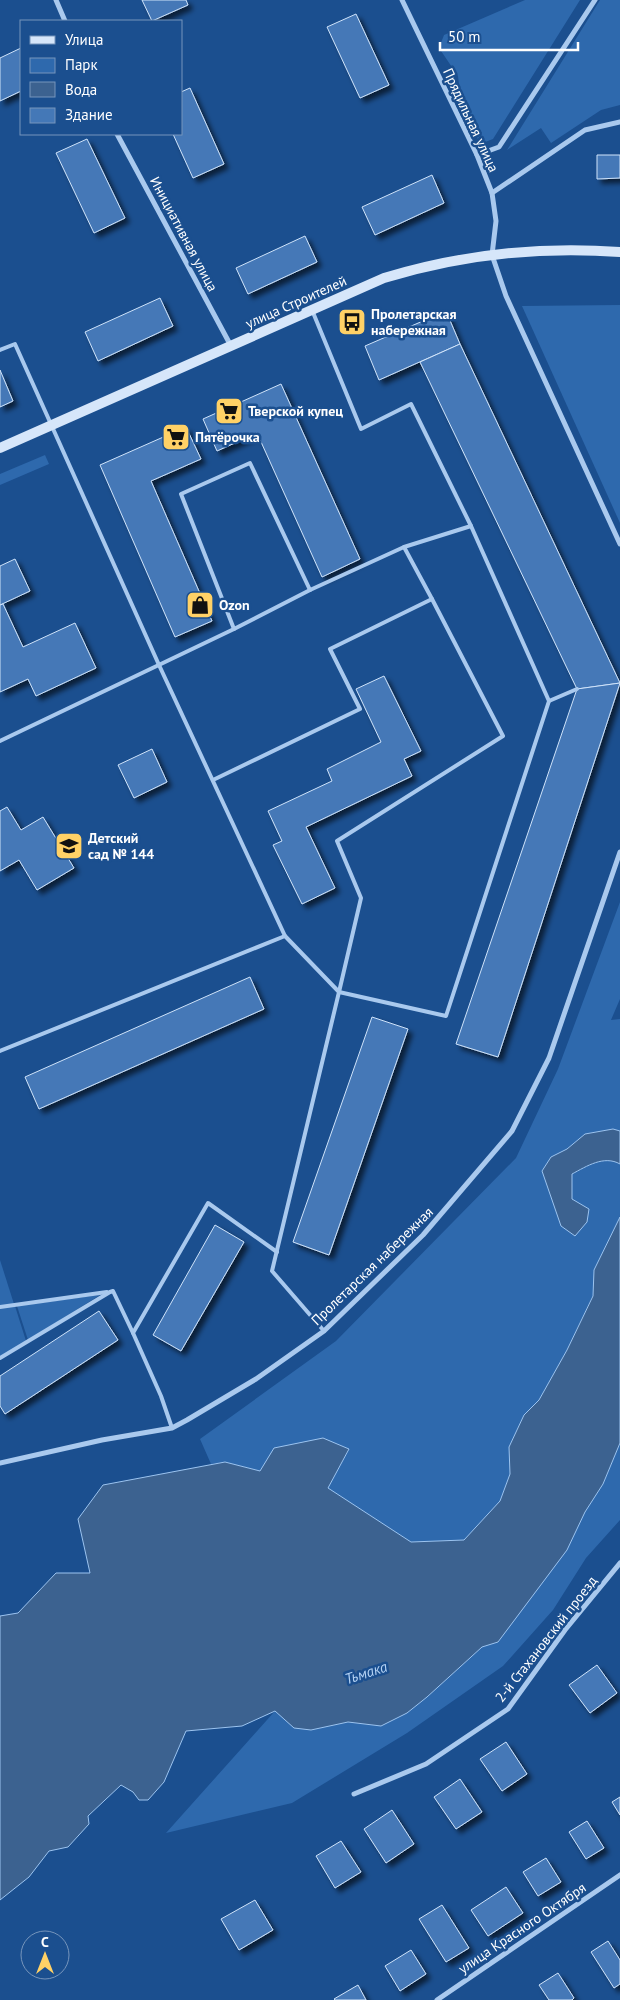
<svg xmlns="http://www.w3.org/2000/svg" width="620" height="2000" font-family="'PT Sans',sans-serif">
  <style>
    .green { fill: #2e69ad }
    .water { fill: #3c6290; stroke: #9cc4f0 }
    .building { fill: #4478b7; stroke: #cfe3fa; filter: url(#shadow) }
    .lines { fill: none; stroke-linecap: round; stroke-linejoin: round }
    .service { stroke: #a9c9ee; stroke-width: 4 }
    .minor { stroke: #a9c9ee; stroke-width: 5 }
    .secondary { stroke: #d6e6fa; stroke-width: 10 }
    .labels { text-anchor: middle; stroke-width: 5; stroke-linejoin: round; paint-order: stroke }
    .street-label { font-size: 14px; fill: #fff; stroke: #1b4f8f }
    .poi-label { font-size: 14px; font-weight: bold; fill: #fff; stroke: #1b4f8f; text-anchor: start }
    .water-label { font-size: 15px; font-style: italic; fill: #b5d3f5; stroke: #1b4f8f }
  </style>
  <defs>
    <filter id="shadow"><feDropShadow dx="4.5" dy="4.5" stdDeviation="2.5" flood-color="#0009"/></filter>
  </defs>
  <rect width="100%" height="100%" fill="#1b4f8f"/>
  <!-- green -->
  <g class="green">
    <polygon points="525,0 580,0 493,139 480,144 461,102 458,76 439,48 444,35"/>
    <polygon points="600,0 620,0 620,105 601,110 551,143 541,128 507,150"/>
    <polygon points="620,305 620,523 522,306"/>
    <polygon points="45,455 49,464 0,485 0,474"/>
    <path d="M620,902V999L611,1020L620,1019V1131L613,1129L585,1134L567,1149L551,1157L542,1171L549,1186L572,1199V1174C587,1166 604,1154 620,1164V1217L594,1270L593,1295L567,1350L539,1400L524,1415L509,1447L510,1474L500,1501L464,1540L411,1542L327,1488L349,1450L260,1471L225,1462L211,1464L200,1439L336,1341L516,1158L558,1069Z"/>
    <polygon points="0,1260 14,1304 0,1306"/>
    <polygon points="100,1295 28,1340 17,1306"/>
    <polygon points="15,1306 26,1341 0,1357 0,1308"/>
    <polygon points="620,1443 620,1520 586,1558 553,1610 503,1666 407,1733 292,1803 166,1833 275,1711 311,1730 348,1722 381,1726 407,1713 427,1697 482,1647 498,1642 603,1484"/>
  </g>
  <!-- water -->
  <g class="water">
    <path d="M613,1129L620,1131V1164C604,1155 587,1166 572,1174V1199L589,1209L587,1222L575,1236L561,1226L542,1171L551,1157L567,1149L585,1134Z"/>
    <polygon points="620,1217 620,1443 603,1484 585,1512 567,1550 498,1642 482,1647 427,1697 407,1713 381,1726 348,1722 311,1730 294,1728 275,1711 242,1726 186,1731 164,1782 148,1800 139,1800 133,1792 121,1785 88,1816 89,1824 68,1847 49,1851 29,1877 0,1900 0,1616 18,1613 56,1573 90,1573 78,1519 103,1485 225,1462 260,1471 274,1448 323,1438 349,1449 328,1488 411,1542 464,1540 500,1501 510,1474 509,1447 524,1415 539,1400 567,1350 593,1296 594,1270"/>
  </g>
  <!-- building -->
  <g class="building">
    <polygon points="142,0 186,0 188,5 152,21"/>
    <polygon points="356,14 389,85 360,98 327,27"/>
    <polygon points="21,48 21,91 0,101 0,58"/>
    <polygon points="190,88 224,164 193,178 173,134 181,134 181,92"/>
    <polygon points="87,139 125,218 94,233 56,153"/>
    <polygon points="597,155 620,155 620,178 597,179"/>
    <polygon points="432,175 444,203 375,235 362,207"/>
    <polygon points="305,236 317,262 248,294 236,268"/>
    <polygon points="160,298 173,326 98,361 85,332"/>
    <polygon points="446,311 460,344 379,380 365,346"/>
    <polygon points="460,344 620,683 577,689 420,362"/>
    <polygon points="0,370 13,401 0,407"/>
    <polygon points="281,384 360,559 322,577 257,433 217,451 203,419"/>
    <polygon points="186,427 201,459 151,481 212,621 175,637 100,465"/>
    <polygon points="15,559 30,591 0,605 0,566"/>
    <polygon points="3,604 23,647 75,623 96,668 36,696 28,679 0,692 0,605"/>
    <polygon points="384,676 421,751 404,759 412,776 306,827 335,888 302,904 273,845 282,841 268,811 332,781 327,769 381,742 356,689"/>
    <polygon points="620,683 498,1057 456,1044 577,689"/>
    <polygon points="152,749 167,782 134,798 118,765"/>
    <polygon points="7,807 21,830 43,817 74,868 37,890 19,860 0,871 0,811"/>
    <polygon points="250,977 264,1009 39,1109 25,1077"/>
    <polygon points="372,1017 408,1029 329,1255 293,1242"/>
    <polygon points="215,1225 244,1242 181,1351 153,1335"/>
    <polygon points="99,1311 118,1340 5,1414 0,1406 0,1376"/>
    <polygon points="597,1665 617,1693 590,1713 569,1685"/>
    <polygon points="506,1742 527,1774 502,1791 480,1759"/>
    <polygon points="460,1779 482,1812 456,1829 434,1797"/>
    <polygon points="620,1797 620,1815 612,1802"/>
    <polygon points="392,1810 414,1844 386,1863 364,1829"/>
    <polygon points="587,1821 604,1848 586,1859 569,1832"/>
    <polygon points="341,1841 361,1872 335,1888 316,1856"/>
    <polygon points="546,1858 561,1882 538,1896 523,1872"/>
    <polygon points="506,1887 523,1913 488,1936 471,1910"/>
    <polygon points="255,1900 273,1930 239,1950 221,1919"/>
    <polygon points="442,1905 469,1948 446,1962 419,1919"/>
    <polygon points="608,1941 620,1960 620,1984 614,1988 591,1952"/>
    <polygon points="411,1950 426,1974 400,1991 385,1966"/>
    <polygon points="558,1973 574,1998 572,2000 549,2000 539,1985"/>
    <polygon points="358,1985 366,2000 335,2000 334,1999"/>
  </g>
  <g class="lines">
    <!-- service -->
    <g class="service">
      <polyline points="312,310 361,429 411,404 471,526 549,701 446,1016 339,992 361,898 337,841 503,736 432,599"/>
      <polyline points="0,350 15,344 159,665 285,936 339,992 272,1271 324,1331"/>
      <polyline points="234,629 181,494 250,463 310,590"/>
      <polyline points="549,701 577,689"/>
      <polyline points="0,741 234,629 310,590 404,547 471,526"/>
      <polyline points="213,780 360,709 330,649 432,599 404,547"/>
      <polyline points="0,1051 285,936"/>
      <polyline points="0,1307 107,1292"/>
      <polyline points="133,1333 161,1396 172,1428"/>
      <polyline points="0,1358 110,1292 113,1291 133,1333 208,1203 277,1252"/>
    </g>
    <!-- minor -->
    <g class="minor">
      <polyline points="56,0 65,21"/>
      <polyline points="402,0 477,155 492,193 496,221 492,255 506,296 620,544"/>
      <polyline points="117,134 231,346"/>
      <polyline points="477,155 499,147 595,0"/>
      <polyline points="492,193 585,130 620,122"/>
      <polyline points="0,1463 102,1440 172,1428 187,1420 256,1379 324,1331 423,1235 512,1131 549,1058 620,852"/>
      <polyline points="354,1794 426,1764 508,1709 565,1630 620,1563"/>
      <polyline points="437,2000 620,1875"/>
    </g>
    <!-- secondary -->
    <path class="secondary" d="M0,448L384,278C460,255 540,246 620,252"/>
  </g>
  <!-- icons -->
  <defs>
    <symbol id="bus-square" viewBox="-11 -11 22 22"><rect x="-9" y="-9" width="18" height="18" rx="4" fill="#ffd166" stroke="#1b4f8f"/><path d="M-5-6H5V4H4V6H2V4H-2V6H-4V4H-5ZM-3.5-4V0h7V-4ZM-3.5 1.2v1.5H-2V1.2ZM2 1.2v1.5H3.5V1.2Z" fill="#111"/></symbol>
    <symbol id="supermarket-square" viewBox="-11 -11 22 22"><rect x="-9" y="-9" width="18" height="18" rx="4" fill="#ffd166" stroke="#1b4f8f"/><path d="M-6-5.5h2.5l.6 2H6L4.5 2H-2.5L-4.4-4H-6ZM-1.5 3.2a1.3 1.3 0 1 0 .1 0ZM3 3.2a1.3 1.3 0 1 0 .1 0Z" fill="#111"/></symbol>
    <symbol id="shop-square" viewBox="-11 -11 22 22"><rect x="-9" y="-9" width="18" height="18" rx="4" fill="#ffd166" stroke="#1b4f8f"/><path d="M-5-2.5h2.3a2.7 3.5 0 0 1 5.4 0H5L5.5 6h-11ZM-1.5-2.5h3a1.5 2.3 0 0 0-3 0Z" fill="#111"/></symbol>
    <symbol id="school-square" viewBox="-11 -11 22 22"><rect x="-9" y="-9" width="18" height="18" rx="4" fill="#ffd166" stroke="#1b4f8f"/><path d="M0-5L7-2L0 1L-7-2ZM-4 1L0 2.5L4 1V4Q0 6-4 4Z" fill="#111"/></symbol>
  </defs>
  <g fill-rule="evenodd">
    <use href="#bus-square" x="336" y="306" width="32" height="32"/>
    <use href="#supermarket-square" x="213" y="395" width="32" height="32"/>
    <use href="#supermarket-square" x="160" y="421" width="32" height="32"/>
    <use href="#shop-square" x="184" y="589" width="32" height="32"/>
    <use href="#school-square" x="53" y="830" width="32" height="32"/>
  </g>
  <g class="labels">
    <!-- street labels -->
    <g class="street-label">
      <text transform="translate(471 120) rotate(65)" y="5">Прядильная улица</text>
      <text transform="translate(184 234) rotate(62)" y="5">Инициативная улица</text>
      <text transform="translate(296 302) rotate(-24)" y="5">улица Строителей</text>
      <text transform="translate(372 1266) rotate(-44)" y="5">Пролетарская набережная</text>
      <text transform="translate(546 1639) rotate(-52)" y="5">2-й Стахановский проезд</text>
      <text transform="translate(522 1928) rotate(-34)" y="5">улица Красного Октября</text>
    </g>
    <!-- poi labels -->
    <g class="poi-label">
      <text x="371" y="319">Пролетарская<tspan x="371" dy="16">набережная</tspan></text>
      <text x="248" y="416">Тверской купец</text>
      <text x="195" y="442">Пятёрочка</text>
      <text x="219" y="610">Ozon</text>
      <text x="88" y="843">Детский<tspan x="88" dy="16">сад № 144</tspan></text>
    </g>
    <!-- water labels -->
    <g class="water-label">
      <text transform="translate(366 1673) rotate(-18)" y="5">Тьмака</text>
    </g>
  </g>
  <!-- legend -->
  <rect x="20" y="20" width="162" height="115" fill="#1b4f8f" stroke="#7695bc"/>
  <rect x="30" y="36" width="25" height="8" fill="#d6e6fa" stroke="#7695bc"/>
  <text x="65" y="45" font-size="15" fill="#ffffff">Улица</text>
  <rect x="30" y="58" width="25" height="15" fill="#2e69ad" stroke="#7695bc"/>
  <text x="65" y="70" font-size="15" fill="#ffffff">Парк</text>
  <rect x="30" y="82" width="25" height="15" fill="#3c6290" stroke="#7695bc"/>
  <text x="65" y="95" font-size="15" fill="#ffffff">Вода</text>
  <rect x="30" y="108" width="25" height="15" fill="#4478b7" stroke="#7695bc"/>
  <text x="65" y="120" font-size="15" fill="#ffffff">Здание</text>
  <!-- north arrow -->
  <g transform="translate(45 1955)"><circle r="24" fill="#1b4f8f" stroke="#7695bc"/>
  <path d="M0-4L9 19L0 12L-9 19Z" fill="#ffd166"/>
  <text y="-8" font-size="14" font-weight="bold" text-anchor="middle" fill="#ffffff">С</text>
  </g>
  <!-- scale -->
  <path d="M440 42v8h138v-8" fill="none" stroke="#ffffff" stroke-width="2.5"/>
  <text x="448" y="42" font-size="15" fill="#ffffff" stroke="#1b4f8f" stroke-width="4" paint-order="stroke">50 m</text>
</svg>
